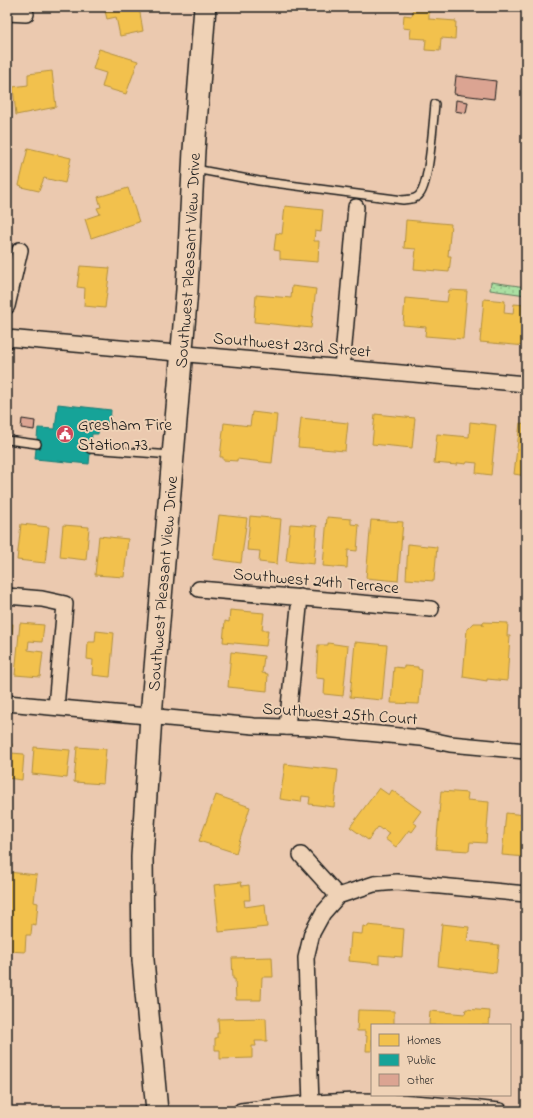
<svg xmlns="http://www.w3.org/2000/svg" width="533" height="1118" font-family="'Indie Flower',sans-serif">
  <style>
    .green { fill: url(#green-dots); stroke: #637e5f }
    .homes { fill: #f2c14e; stroke: #b2903f }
    .public { fill: #17a398; stroke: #187a73 }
    .building { fill: #dba492; stroke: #1c1c1c }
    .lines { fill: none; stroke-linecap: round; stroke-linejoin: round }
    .service-casing { stroke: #1c1c1c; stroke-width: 10 }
    .minor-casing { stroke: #1c1c1c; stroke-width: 18 }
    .secondary-casing { stroke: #1c1c1c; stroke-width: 24 }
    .service { stroke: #efd2b6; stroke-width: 7 }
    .minor { stroke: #efd2b6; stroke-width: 15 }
    .secondary { stroke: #efd2b6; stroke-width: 21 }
    .labels { text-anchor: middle; stroke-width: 4; stroke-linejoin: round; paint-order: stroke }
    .street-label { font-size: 17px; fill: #1c1c1c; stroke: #efd2b6 }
    .poi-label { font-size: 17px; fill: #1c1c1c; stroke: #efd2b6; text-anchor: start }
  </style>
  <defs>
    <pattern id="green-dots" width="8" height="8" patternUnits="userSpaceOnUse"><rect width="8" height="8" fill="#aadfa2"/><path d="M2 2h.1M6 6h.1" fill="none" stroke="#92bf8b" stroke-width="1.8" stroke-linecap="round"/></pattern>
  </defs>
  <rect width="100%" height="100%" fill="#ebc9af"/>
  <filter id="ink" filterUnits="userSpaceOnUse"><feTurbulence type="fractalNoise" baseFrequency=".025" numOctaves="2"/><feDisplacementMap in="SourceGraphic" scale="8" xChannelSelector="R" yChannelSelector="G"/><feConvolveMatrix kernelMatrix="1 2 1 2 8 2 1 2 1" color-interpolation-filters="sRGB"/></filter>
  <g filter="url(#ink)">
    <!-- green -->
    <polygon class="green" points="491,282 526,287 526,295 490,290"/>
    <!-- homes -->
    <g class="homes">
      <polygon points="104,7 139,7 143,31 120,36 116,17 107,19"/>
      <polygon points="413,9 429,10 429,19 456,21 455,39 441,38 440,51 425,50 426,39 410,38 411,29 403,28 404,15 412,16"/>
      <polygon points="99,49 138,61 126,94 102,87 106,73 93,69"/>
      <polygon points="52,71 56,107 16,115 13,87 28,85 28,74"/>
      <polygon points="28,148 71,158 65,183 44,178 39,191 21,187 22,186 19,185"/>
      <polygon points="128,188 139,222 91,238 85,219 100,214 97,208 101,207 98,197"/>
      <polygon points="285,206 323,210 321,232 315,231 314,241 319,241 318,262 280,259 280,251 274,250 276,233 282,234"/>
      <polygon points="406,220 451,224 448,256 451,256 449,272 414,269 416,249 404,248"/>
      <polygon points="80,266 110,268 105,308 84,306 85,288 77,287"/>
      <polygon points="292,286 316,289 311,328 254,322 256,295 291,298"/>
      <polygon points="449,290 467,291 463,339 425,336 426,327 403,325 405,298 447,302"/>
      <polygon points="484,299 505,301 504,313 513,314 514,304 526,305 526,346 480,342"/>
      <polygon points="252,412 277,415 272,463 237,459 237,461 223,460 223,457 220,457 224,423 250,426"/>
      <polygon points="375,414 415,418 412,448 372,444"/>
      <polygon points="301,418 348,423 345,451 298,447"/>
      <polygon points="470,422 496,425 491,475 476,473 477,463 467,462 466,464 458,463 457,465 434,463 437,434 469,437"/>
      <polygon points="520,423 526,424 526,476 514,474"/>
      <polygon points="219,515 247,518 241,563 213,559"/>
      <polygon points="250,516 281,519 277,564 259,562 260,551 247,550"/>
      <polygon points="327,517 351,519 351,524 359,525 357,551 348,550 347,568 323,566"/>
      <polygon points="371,520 403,522 398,581 366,578"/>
      <polygon points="21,524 49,527 45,563 17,560"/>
      <polygon points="290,524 317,526 314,564 286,561"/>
      <polygon points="63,525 89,527 86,560 60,557"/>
      <polygon points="99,536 128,539 124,577 95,575"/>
      <polygon points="408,544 437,547 434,581 406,579"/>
      <polygon points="230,610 264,613 262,630 268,630 266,646 223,642 225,621 229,622"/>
      <polygon points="483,622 508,623 507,636 510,636 507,681 487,679 487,681 463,677 467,629 473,623 482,623 483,626"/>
      <polygon points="20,623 44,625 42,642 29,641 28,650 43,652 40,677 15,675"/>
      <polygon points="7,624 13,624 9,668 7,668"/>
      <polygon points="96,631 114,633 110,677 92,675 93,660 87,659 88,642 95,642"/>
      <polygon points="355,642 387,645 382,700 350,697"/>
      <polygon points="328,643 348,646 343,696 324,694 325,679 316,678 318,645 328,645"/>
      <polygon points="231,652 264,656 262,673 268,674 267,691 228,687"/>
      <polygon points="404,666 418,667 418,669 422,670 419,704 391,703 394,667 404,668"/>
      <polygon points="7,743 12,744 11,753 24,754 22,780 7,778"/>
      <polygon points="34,747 70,750 67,778 32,774"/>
      <polygon points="77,747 106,749 103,784 74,782"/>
      <polygon points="285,764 338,770 334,807 309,804 310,797 302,796 301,802 280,799"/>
      <polygon points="379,788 389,795 392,790 421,811 413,822 417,825 412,832 409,830 396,847 385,839 389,833 383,829 382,830 378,827 368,840 350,827"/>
      <polygon points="441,791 468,793 467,800 489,802 486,843 470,842 469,851 436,849"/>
      <polygon points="216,795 250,807 236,853 199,841"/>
      <polygon points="506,813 526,815 526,857 502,855"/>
      <polygon points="8,872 37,875 34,902 38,903 36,925 32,924 31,935 26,935 25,952 7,951"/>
      <polygon points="241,882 242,886 249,885 250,900 244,900 245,907 265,904 267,927 219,932 214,885"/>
      <polygon points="442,924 469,927 467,941 499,945 496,973 438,966"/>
      <polygon points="368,925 404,929 402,957 379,955 379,964 349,961 351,933 362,934 363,926 368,927"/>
      <polygon points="526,945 526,982 522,982"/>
      <polygon points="272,957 273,977 262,977 261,1000 236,1000 235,979 233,979 232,958"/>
      <polygon points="466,1009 490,1011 489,1025 429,1025 430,1011 465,1014"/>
      <polygon points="358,1010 394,1011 394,1025 372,1025 372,1051 366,1051 367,1036 365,1035 365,1031 357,1031"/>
      <polygon points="266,1018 267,1041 255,1041 256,1046 252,1046 252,1058 220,1059 220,1050 215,1050 215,1038 217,1038 217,1033 219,1033 218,1019"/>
    </g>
    <!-- public -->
    <polygon class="public" points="58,404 111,410 110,426 99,425 98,434 92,434 89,464 35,459 38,428 55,429"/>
    <!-- building -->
    <g class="building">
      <polygon points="456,76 496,81 494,99 454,94"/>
      <polygon points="456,100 468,102 466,113 455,111"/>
      <polygon points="22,419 35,421 34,430 21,428"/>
    </g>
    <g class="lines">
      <defs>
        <g id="service">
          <path d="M195,169L259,181L403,200C409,199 416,200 420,194C430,181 433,122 435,104"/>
          <polyline points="7,440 37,444"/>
          <polyline points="90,449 172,455"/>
        </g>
        <g id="minor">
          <polyline points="7,13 26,14"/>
          <polyline points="7,306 20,250"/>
          <polyline points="7,338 526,384"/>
          <polyline points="342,368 356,207"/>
          <polyline points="199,589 431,609"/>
          <polyline points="7,596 42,599 65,604 56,707"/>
          <polyline points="7,703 254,726 314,728 421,738 450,744 526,751"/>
          <polyline points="287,727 300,597"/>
          <polyline points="301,855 338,896"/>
          <polyline points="311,1104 306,958 312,933 323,913 338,896 374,884 397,882 526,894"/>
          <path d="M241,1111C279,1106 318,1102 357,1101C405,1101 453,1106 500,1111"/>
        </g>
        <g id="secondary">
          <path id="s1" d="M157,1111L143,960L142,857L151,716L187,290L194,150L205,7"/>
        </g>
      </defs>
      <!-- service casing -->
      <use href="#service" class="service-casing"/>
      <!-- minor casing -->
      <use href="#minor" class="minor-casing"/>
      <!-- secondary casing -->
      <use href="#secondary" class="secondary-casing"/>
      <!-- service -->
      <use href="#service" class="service"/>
      <!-- minor -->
      <use href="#minor" class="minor"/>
      <!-- secondary -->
      <use href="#secondary" class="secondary"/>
    </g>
  </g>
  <!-- icons -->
  <defs>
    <symbol id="civic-disc" viewBox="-11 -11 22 22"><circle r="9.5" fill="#d1495b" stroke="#efd2b6"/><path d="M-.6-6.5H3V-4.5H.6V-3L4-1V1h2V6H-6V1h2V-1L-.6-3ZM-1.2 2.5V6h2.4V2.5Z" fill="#fff"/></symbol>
  </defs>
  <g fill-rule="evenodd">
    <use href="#civic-disc" x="55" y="424" width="20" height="20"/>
  </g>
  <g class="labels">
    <!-- street labels -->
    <g class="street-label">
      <text dy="6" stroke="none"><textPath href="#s1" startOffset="853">Southwest Pleasant View Drive</textPath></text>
      <text transform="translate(292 344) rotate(5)" y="6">Southwest 23rd Street</text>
      <text transform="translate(316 580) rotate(5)" y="6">Southwest 24th Terrace</text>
      <text dy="6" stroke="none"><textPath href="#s1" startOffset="529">Southwest Pleasant View Drive</textPath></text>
      <text transform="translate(340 713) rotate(4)" y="6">Southwest 25th Court</text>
    </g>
    <!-- poi labels -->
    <g class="poi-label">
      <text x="78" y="430">Gresham Fire<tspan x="78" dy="20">Station 73</tspan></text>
    </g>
  </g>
  <!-- margin -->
  <rect width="533" height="1118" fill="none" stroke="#efd2b6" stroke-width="24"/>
  <rect x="12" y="12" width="509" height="1094" fill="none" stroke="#1c1c1c" stroke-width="1.5" filter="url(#ink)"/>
  <!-- legend -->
  <rect x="371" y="1024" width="140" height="72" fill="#efd2b6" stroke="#9b8978"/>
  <rect x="379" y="1034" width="20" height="12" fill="#f2c14e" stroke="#9b8978"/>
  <text x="407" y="1044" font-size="12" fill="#1c1c1c">Homes</text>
  <rect x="379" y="1054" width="20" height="12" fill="#17a398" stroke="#9b8978"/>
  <text x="407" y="1064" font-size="12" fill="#1c1c1c">Public</text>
  <rect x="379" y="1074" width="20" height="12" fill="#dba492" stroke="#9b8978"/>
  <text x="407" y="1084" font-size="12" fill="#1c1c1c">Other</text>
</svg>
